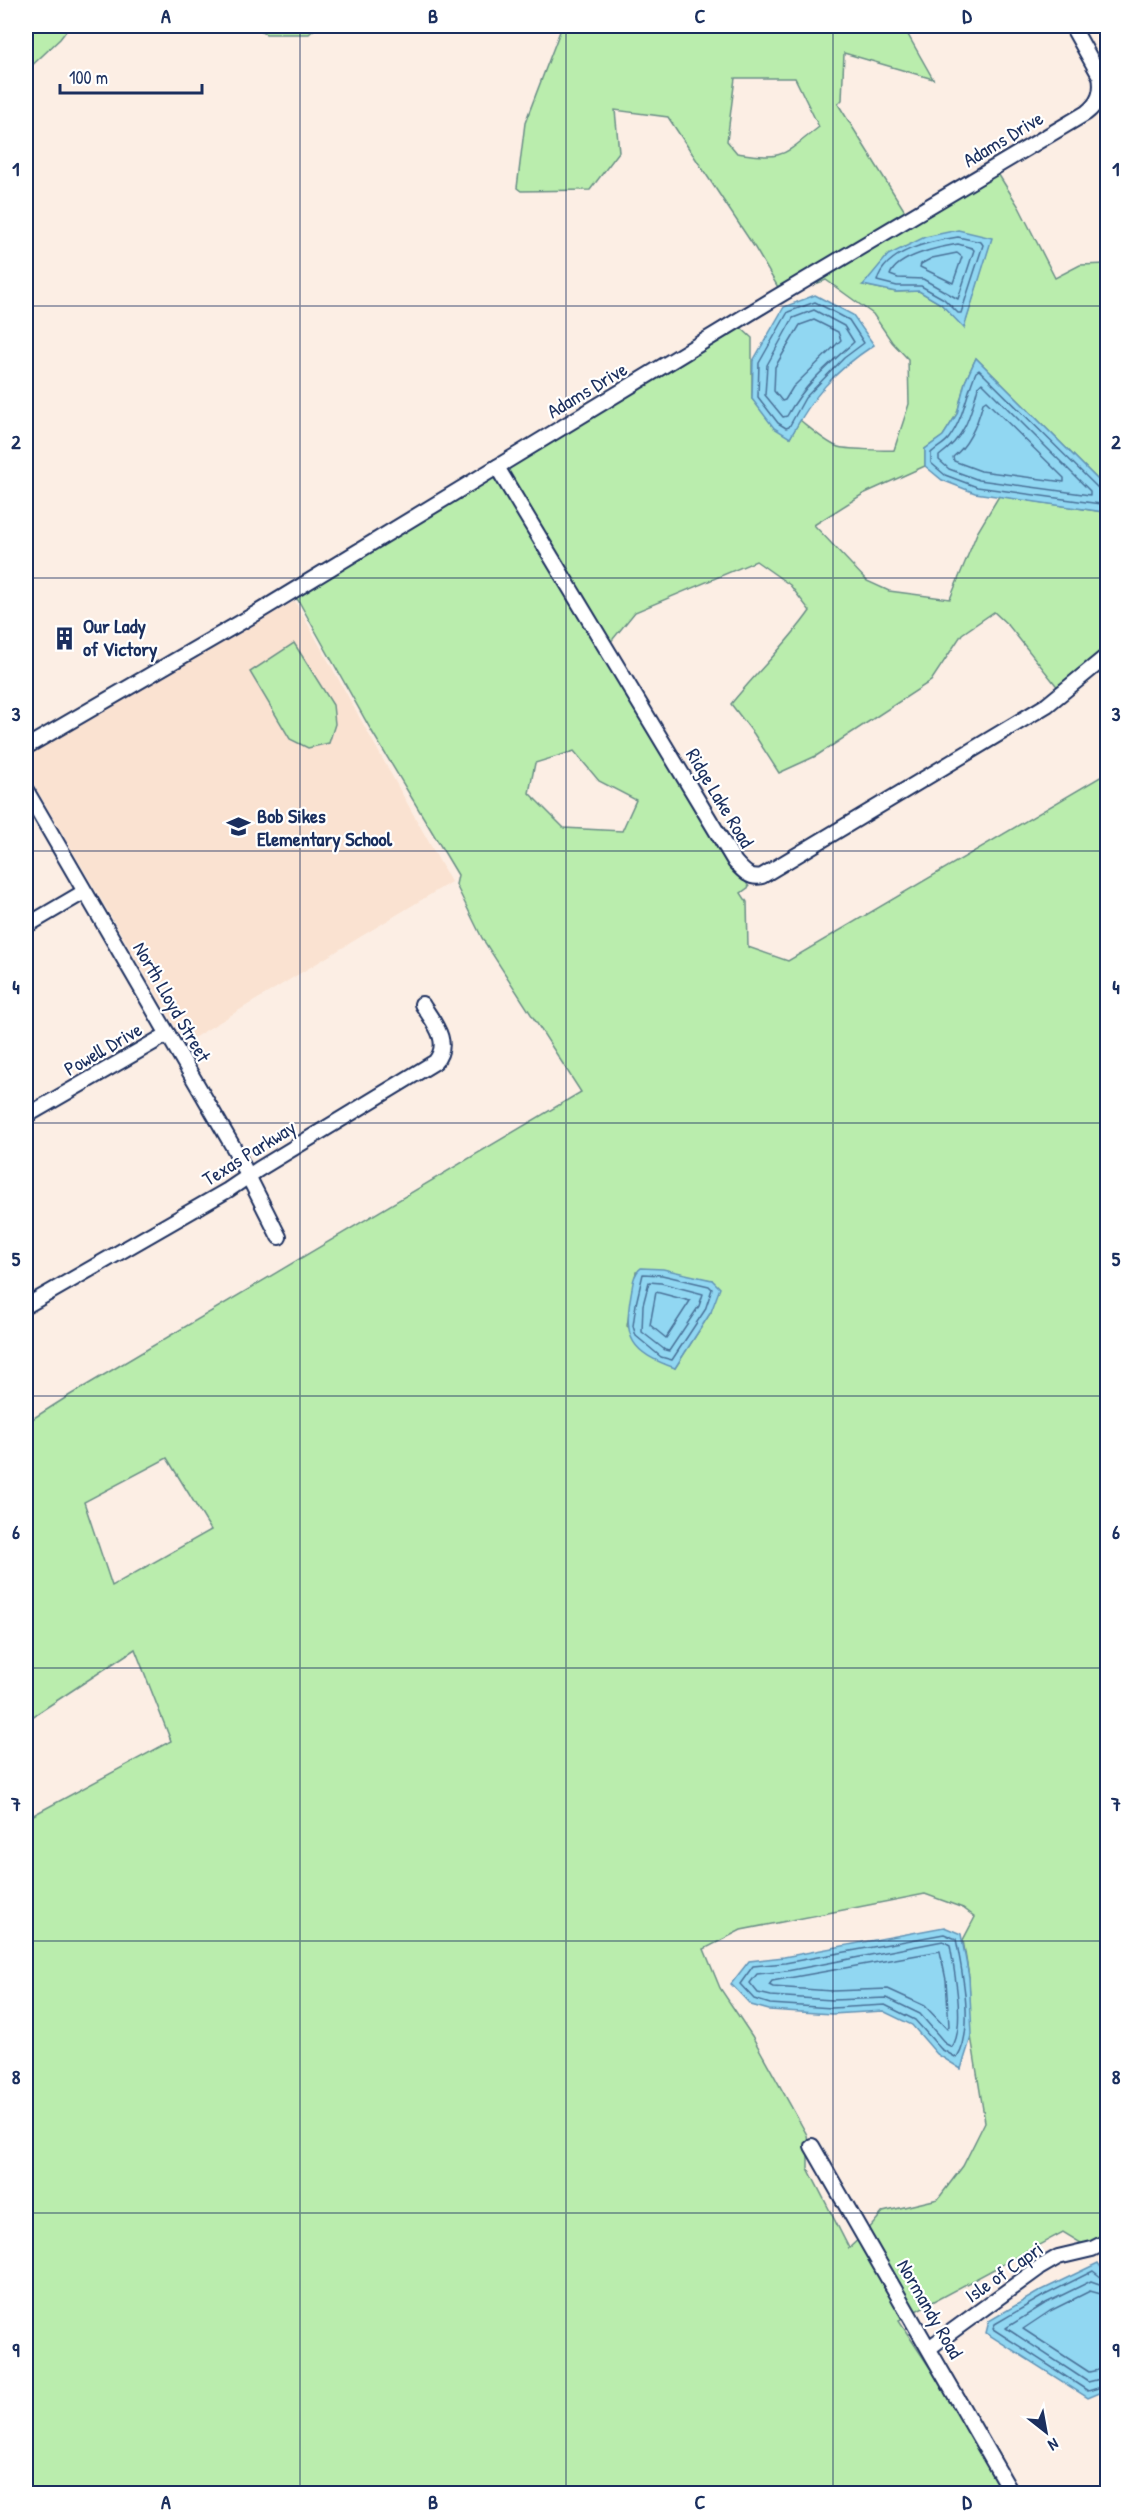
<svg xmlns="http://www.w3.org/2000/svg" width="1133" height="2519" font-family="'Patrick Hand',sans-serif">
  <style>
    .built { fill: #fae2d1 }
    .green { fill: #baedad; stroke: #6a8e86; stroke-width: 1.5; fill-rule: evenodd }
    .water { fill: #91d7f2; stroke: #6294b7; stroke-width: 1.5 }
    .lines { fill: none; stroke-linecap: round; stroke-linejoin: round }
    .shore { stroke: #4a7299; stroke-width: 1.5 }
    .minor-casing { stroke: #1b2f5e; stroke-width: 18 }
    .minor { stroke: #fff; stroke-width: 14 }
    .grid { fill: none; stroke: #1b2f5e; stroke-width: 1.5; stroke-opacity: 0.55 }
    .labels { text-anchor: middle; stroke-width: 4.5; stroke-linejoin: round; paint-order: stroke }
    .street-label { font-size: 20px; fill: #1b2f5e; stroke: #fff }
    .poi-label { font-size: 20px; font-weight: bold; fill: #1b2f5e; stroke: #fff; text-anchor: start }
    .neatline { fill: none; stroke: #1b2f5e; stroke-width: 2 }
    .grid-label { font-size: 20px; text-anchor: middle; font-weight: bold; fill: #1b2f5e }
  </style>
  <rect width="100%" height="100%" fill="#fceee4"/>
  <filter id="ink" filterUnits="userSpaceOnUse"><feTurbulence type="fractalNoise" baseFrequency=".0167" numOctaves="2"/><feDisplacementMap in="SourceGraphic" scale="12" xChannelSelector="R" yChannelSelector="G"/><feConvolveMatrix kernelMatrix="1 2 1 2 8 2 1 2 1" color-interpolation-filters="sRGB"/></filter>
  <g filter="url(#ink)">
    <!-- built -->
    <polygon class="built" points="295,601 451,882 185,1043 26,771 26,756"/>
    <!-- green -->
    <g class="green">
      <polygon points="26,26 70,26 60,39 26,71"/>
      <polygon points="254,26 318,26 309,34 266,34"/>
      <path d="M562,26H903L933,79L844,53L842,100L838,104L906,213L779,289L755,248L668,117L615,110L619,152L590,190L521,191L517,188L525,123ZM735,78H795L819,127C783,155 784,161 737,153L727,141Z"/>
      <path d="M997,172L1019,207L1055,278L1080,265L1107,264V489L976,358L965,382L957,414L943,436L925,449V466L863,494L814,525L867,581L889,591L950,599L977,533L999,496L1103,512L1107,510V647L1059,689L1009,626L994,612L962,634L931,681L816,756L779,773L754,734L731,704C757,672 787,644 810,611L790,585L756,561L635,612L609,644L504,469L739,326L752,338V399L790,438L800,420C811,429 825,442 838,447C843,449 890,451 894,450L909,404L908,359L892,342L873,314L826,280L799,290L912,222L914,224L935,209ZM991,239L964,327L941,304L919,291L896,292L863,285Z"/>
      <path d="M496,474L749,887L741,893L747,902L748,947L788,961L1107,773V2235L1084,2245L1063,2232L914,2312L868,2230L883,2212L938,2199L963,2166L985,2122L971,2036L969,1977L963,1940L975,1917L963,1908L925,1894L741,1930L704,1949L720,1988L752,2036L807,2135L808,2142L805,2144L808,2148V2168L849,2248L861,2237L906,2317L899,2321L955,2406L1006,2493H26V1819L171,1741L135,1649L26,1721V1423L70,1395L581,1092L482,938L456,885L458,875L371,730L298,600L292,597ZM574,751L599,781L636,800L622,831L564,828L529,793L535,763ZM636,1272L712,1280L711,1312L675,1368L627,1326ZM167,1458L211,1530L112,1586L84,1502Z"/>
      <polygon points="294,643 333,705 335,724 329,743 308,748 290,739 250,672"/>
    </g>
    <!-- water -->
    <g class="water">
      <polygon points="958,230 992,238 964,328 941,304 919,291 896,292 863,285 888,255 925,237"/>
      <path d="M815,295L853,315L874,345C833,372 813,396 790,438L774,428L752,399L753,361L784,307Z"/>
      <polygon points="976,358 1107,489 1107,510 1104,512 975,493 942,480 925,466 925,449 943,436 957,414 965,382"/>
      <path d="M641,1268L663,1269L712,1280L720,1288L711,1312L675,1368C631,1352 623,1339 631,1294C633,1284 633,1274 641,1268Z"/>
      <polygon points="944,1927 961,1934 969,1977 972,2034 961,2069 937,2054 912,2025 883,2011 832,2014 769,2010 751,2005 731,1984 749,1961 784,1957"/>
      <polygon points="1098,2263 1107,2276 1107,2390 1088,2398 986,2333 989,2321 1040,2291"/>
    </g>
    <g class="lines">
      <!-- shore -->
      <g class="shore">
        <path d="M958,237L981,242L983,245L961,313H958L944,299L921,286H897L877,281C885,250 932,241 958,237Z"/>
        <path d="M958,244L972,248L974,250L958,299L923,279L898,278L890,275C897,256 939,247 958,244Z"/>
        <polygon points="957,253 962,257 953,283 920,267 921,264 932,258"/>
        <polygon points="815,302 849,320 864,343 844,358 805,398 789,427 786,428 778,423 758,397 759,363 788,312"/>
        <path d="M814,310L844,326L854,342C828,365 804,385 787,416L783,417L765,395L767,365L793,318Z"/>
        <polygon points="814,320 838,332 841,340 793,387 785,400 782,401 774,391 775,367 800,325"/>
        <path d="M982,383L1090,491V495L979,480L949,469L939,460V456C965,437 970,417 978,387Z"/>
        <path d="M986,401L1064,478V482L981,471L954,461L953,457C970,444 978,422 983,403Z"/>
        <path d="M1108,493L1101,491L979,370L976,372C966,394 964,418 949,438C945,444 936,448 931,453V463L945,475L977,487L1108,505"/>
        <polygon points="643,1274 662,1275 709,1286 712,1289 705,1310 672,1360 661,1357 636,1336 633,1326 636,1304"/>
        <polygon points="649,1282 661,1283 703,1294 699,1306 669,1351 665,1350 642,1332 643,1305"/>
        <polygon points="656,1292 690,1301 666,1338 650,1325"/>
        <path d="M944,1934L956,1939C962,1970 975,2031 957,2058L941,2049L915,2020L885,2005L832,2008L770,2004L754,1999L740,1984L753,1966L785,1963Z"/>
        <path d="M943,1941L950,1945C954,1969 966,2027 952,2047L946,2044L920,2014L887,1998L832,2000L771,1996L758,1993L750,1983L757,1974L787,1971Z"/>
        <polygon points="940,1951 946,1980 949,2026 947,2029 925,2006 888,1989 832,1991 773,1987 769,1985 772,1981"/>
        <polyline points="1108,2279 1102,2278 1093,2271 1043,2296 995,2324 993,2329 1088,2391 1108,2385"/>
        <polyline points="1108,2287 1091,2281 1046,2303 1006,2328 1088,2382 1108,2377"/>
        <polyline points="1108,2296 1090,2291 1050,2311 1023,2329 1089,2372 1108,2368"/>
      </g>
      <defs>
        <g id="minor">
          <path d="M497,467L735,862C743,871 750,879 762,876L1047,705L1108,655"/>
          <path d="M26,747L250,617L775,298L1086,113C1099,103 1103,92 1100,76L1072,26"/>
          <polyline points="26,790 235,1150 279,1237"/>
          <polyline points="26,926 84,892"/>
          <polyline points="26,1116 168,1034"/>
          <path d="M26,1306L228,1190L259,1169L435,1062C452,1042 433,1022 422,1004"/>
          <polyline points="812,2146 1012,2494"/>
          <polyline points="929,2348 1039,2268 1058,2257 1092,2249 1108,2241"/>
        </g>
      </defs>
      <!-- minor casing -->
      <use href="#minor" class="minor-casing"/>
      <!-- minor -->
      <use href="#minor" class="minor"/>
    </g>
  </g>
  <!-- grid -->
  <path class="grid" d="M300,26V2494M566,26V2494M833,26V2494M26,306H1108M26,578H1108M26,851H1108M26,1123H1108M26,1396H1108M26,1668H1108M26,1941H1108M26,2213H1108"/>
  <!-- icons -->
  <defs>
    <symbol id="building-bare" viewBox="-9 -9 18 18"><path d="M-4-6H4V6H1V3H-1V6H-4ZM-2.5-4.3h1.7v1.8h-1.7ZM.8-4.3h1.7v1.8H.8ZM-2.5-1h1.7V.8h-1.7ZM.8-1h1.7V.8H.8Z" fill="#1b2f5e" stroke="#fff" stroke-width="2.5" paint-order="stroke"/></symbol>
    <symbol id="school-bare" viewBox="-9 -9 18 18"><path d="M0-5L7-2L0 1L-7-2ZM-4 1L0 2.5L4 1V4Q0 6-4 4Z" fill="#1b2f5e" stroke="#fff" stroke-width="2.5" paint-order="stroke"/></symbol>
  </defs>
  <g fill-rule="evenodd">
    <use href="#building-bare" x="48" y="622" width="33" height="33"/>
    <use href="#school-bare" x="222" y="810" width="33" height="33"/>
  </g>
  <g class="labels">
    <!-- street labels -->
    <g class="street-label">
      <text transform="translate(1003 139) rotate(-31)" y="7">Adams Drive</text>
      <text transform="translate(587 390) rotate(-31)" y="7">Adams Drive</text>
      <text transform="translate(720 798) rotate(59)" y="7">Ridge Lake Road</text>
      <text transform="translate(172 1002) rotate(60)" y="7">North Lloyd Street</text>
      <text transform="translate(103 1049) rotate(-30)" y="7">Powell Drive</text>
      <text transform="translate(249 1153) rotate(-32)" y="7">Texas Parkway</text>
      <text transform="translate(1004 2272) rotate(-35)" y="7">Isle of Capri</text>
      <text transform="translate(930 2309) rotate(60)" y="7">Normandy Road</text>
    </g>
    <!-- poi labels -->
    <g class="poi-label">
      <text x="83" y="633">Our Lady<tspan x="83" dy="23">of Victory</tspan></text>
      <text x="257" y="823">Bob Sikes<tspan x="257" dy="23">Elementary School</tspan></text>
    </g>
  </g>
  <!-- margin -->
  <rect width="1133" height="2519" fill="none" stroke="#fff" stroke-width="66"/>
  <!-- north arrow -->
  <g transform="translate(1046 2432) rotate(149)" stroke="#ffffff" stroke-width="4.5" paint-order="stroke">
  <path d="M0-4.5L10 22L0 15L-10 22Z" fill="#1b2f5e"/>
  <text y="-9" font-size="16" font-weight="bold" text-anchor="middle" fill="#1b2f5e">N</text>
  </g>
  <!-- scale -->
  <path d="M60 84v9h142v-9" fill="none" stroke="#1b2f5e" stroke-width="3"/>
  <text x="69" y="84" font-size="18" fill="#1b2f5e" stroke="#ffffff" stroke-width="4.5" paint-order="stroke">100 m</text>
  <rect x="33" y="33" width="1067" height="2453" class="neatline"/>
  <g class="grid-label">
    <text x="166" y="23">A</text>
    <text x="433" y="23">B</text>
    <text x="700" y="23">C</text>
    <text x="967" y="23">D</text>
    <text x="16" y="176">1</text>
    <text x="1116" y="176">1</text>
    <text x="16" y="449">2</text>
    <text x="1116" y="449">2</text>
    <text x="16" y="721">3</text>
    <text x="1116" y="721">3</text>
    <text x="16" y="994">4</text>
    <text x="1116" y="994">4</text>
    <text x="16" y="1266">5</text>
    <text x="1116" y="1266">5</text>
    <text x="16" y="1539">6</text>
    <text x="1116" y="1539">6</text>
    <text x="16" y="1811">7</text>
    <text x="1116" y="1811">7</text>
    <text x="16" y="2084">8</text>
    <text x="1116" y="2084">8</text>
    <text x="16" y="2357">9</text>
    <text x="1116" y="2357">9</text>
    <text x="166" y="2509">A</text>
    <text x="433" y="2509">B</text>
    <text x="700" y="2509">C</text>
    <text x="967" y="2509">D</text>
  </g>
</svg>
